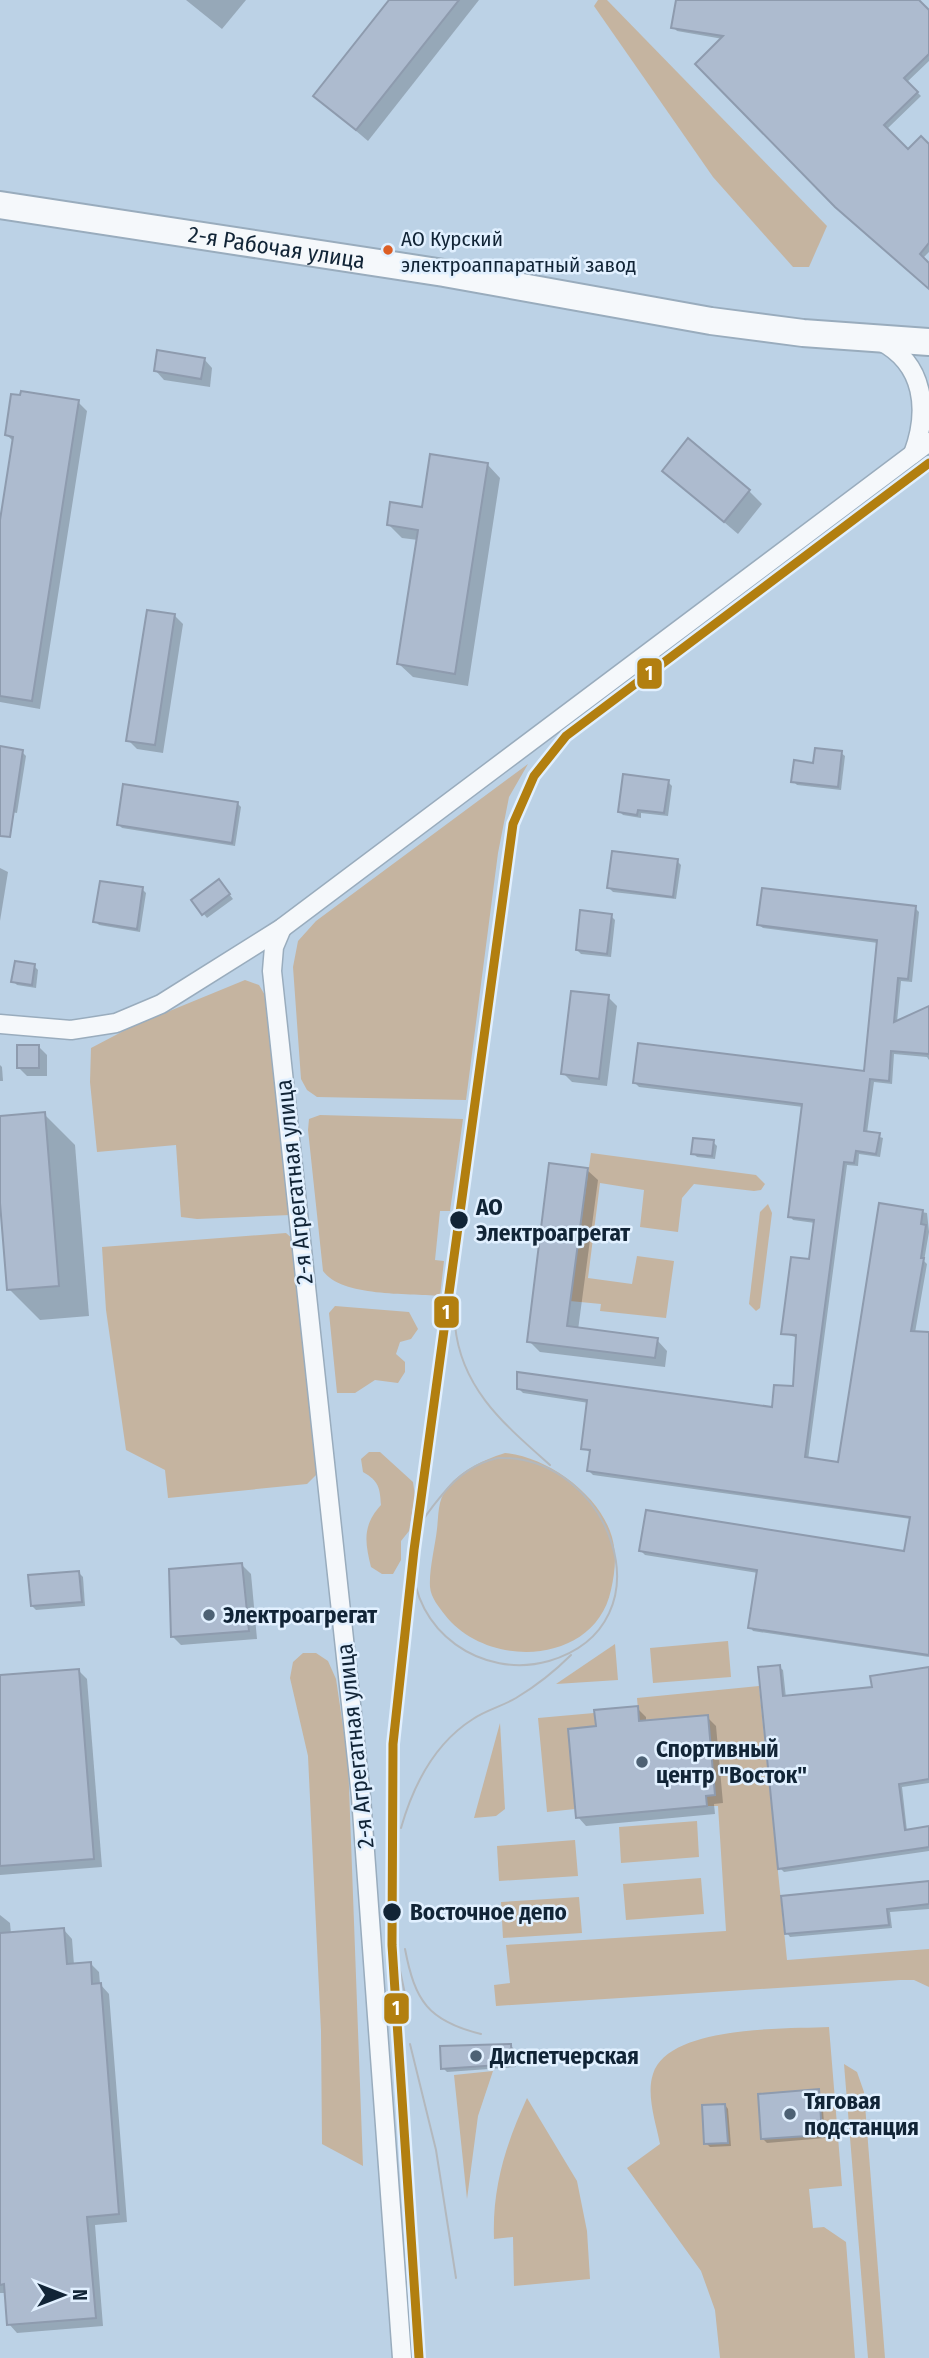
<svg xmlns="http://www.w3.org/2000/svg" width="929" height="2358" font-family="'Fira Sans Condensed',sans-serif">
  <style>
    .green { fill: #c5b4a0 }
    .shadow { fill: #0003 }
    .building { fill: #adbbcf; stroke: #8e9bae; stroke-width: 2 }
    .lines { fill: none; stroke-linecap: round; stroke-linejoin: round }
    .minor-casing { stroke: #99acbd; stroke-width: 21 }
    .secondary-casing { stroke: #99acbd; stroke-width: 30 }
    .minor { stroke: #f5f8fb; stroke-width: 18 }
    .secondary { stroke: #f5f8fb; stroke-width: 26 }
    .tram { stroke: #b3b8bd; stroke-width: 2 }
    .tram-1-casing { stroke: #e1f0ff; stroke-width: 14 }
    .tram-1 { stroke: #b27f10; stroke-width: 9 }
    .bus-dot { fill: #dc5e24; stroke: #e1f0ff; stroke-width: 2.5 }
    .stop-dot { fill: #112436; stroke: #e1f0ff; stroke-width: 2.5 }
    .poi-dot { fill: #4d6174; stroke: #e1f0ff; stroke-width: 2.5 }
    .labels { text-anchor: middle; stroke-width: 5; stroke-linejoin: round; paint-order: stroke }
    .bus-label { font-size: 21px; fill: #112436; stroke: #e1f0ff; text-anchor: start }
    .street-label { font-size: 23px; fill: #112436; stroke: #e1f0ff }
    .stop-label { font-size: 23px; font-weight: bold; fill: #112436; stroke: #e1f0ff; text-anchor: start }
    .poi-label { font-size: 23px; font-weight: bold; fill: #112436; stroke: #e1f0ff; text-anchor: start }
    .line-badge { stroke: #e1f0ff; stroke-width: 2.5 }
    .badge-label { font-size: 19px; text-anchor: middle; font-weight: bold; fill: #fff }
  </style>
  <rect width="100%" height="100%" fill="#bcd2e6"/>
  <!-- green -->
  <g class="green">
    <polygon points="598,0 607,0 827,226 809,267 793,267 713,177 594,6"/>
    <polygon points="528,764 509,797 498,853 466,1100 317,1097 307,1090 301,1079 293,967 298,941 316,921"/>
    <polygon points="245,980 259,985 266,997 290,1215 197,1219 181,1217 176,1145 97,1152 90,1082 91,1048 133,1026"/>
    <path d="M320,1115L463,1119L450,1211H440L435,1260L444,1261L440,1296C407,1293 342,1297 323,1271L308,1130L309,1119Z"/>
    <polygon points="591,1153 756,1175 765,1184 761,1190 754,1191 694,1184 682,1198 678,1232 640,1227 644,1190 600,1183 588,1278 632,1284 637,1256 674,1261 666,1318 600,1311 601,1304 570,1301"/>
    <polygon points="768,1204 772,1213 760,1308 756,1311 749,1304 760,1212"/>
    <polygon points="286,1233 293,1239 319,1472 307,1484 168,1498 165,1470 126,1450 106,1310 102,1247"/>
    <polygon points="335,1306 409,1312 418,1329 411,1339 400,1342 396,1354 405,1362 405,1372 398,1383 375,1380 355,1393 337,1393 329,1313"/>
    <path d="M369,1452H380L413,1482L415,1496L409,1531L401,1541V1560L393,1574H382L371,1567C365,1542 362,1526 381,1505C380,1488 379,1481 363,1472L361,1459Z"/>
    <path d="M505,1453C548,1457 600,1495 612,1537C617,1555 615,1572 611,1590C595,1665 488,1670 445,1615C439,1607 431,1598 430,1587C429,1569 435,1547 437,1529C438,1521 438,1511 440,1503C447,1476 482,1460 505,1453Z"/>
    <polygon points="728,1641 731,1677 653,1683 650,1648"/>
    <polygon points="615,1644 618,1680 556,1684"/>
    <polygon points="303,1653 316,1653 328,1661 336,1679 348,1760 363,2166 322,2144 321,2031 308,1756 290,1678 293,1662"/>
    <polygon points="759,1686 787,1960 929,1949 929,1987 914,1980 900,1980 496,2006 494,1985 510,1983 506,1945 726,1931 718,1806 707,1806 706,1796 715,1794 708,1715 639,1721 637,1698"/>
    <polygon points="594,1713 596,1726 568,1729 575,1809 547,1812 538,1718"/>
    <polygon points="500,1723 505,1809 496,1816 474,1818"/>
    <polygon points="697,1821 699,1857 621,1863 619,1827"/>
    <polygon points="575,1840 578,1876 499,1881 497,1846"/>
    <polygon points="701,1878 704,1914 626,1920 623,1884"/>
    <polygon points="579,1897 582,1933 503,1938 501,1902"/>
    <path d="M829,2027L842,2186L809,2189L813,2228L824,2227L846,2242L855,2358H720L715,2310L701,2271L627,2168L660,2144C656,2123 646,2095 653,2074C668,2025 787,2029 829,2027Z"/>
    <polygon points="844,2064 857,2072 864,2092 885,2358 868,2358"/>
    <polygon points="493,2071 478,2116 467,2199 454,2075"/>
    <path d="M527,2098L577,2181L587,2231L590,2279L514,2286L513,2237L494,2239C492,2187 506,2144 527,2098Z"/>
  </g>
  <!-- shadow -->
  <g class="shadow">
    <polygon points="186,0 246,0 222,29"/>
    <polygon points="391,0 479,0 368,141 315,96"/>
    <polygon points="678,0 916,0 929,13 929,61 907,82 921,96 887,129 909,152 929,146 929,252 922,259 929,266 929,287 723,39 677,31 673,27"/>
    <polygon points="204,359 212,368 210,387 164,380 156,371"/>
    <polygon points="78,402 87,411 40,709 0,702 0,531 14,442 7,435"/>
    <polygon points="487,464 500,478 468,686 413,677 399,664 418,540 402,538 388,524 423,509"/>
    <polygon points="664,471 749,491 762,504 738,534"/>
    <polygon points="175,616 183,624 163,753 137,749 128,740"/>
    <polygon points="0,748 22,752 26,756 17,813 0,810"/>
    <polygon points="841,753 845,756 841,790 797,785 793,781 814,765"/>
    <polygon points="668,782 672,786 668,816 641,813 641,818 623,815 619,811"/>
    <polygon points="237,803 241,807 235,846 122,828 118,824"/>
    <polygon points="677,861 681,865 676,899 613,892 609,888"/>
    <polygon points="0,868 8,872 0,921"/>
    <polygon points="222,885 233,899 207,918 193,900"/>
    <polygon points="142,889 146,893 140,932 99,925 95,921"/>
    <polygon points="915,908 919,912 912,982 901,981 897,1022 929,1008 929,1060 927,1057 894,1054 892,1084 874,1082 867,1133 883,1138 880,1157 859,1154 858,1166 847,1165 808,1460 839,1464 881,1205 927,1213 929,1232 924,1261 927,1264 909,1367 929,1370 929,1657 753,1631 750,1627 758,1573 645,1555 641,1551 906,1553 911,1519 593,1475 589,1471 592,1453 583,1448 589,1403 523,1393 519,1389 773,1409 795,1388 798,1338 783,1333 811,1261 815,1223 793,1220 790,1216 803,1107 639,1087 635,1083 866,1073 878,943 763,928 759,925"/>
    <polygon points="611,916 615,920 611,957 581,954 577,950"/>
    <polygon points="34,966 38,970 36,988 17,985 13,981"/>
    <polygon points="608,997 617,1006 607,1086 572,1082 563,1073"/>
    <polygon points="39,1047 47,1055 47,1076 27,1076 18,1067"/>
    <polygon points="0,1065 2,1067 3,1081 0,1081"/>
    <polygon points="44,1114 75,1145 89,1316 40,1320 9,1289 0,1181 0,1118"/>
    <polygon points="713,1142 717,1146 715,1159 697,1157 693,1153"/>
    <polygon points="587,1170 598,1180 578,1330 657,1340 667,1351 665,1367 540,1352 529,1341"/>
    <polygon points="242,1565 251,1574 257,1639 181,1645 173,1637"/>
    <polygon points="79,1573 83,1577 85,1606 36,1610 32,1606"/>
    <polygon points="779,1667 783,1670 786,1698 874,1688 929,1669 929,1783 902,1787 907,1831 929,1828 929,1851 784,1872 780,1868"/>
    <polygon points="78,1670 87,1679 102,1867 0,1875 0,1677"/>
    <polygon points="637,1708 646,1717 646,1722 707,1717 716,1726 723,1803 714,1804 715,1814 586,1826 578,1817 598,1728"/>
    <polygon points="929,1882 929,1909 890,1912 892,1928 790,1937 787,1933"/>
    <polygon points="0,1915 10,1923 11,1934 64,1930 72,1939 74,1965 90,1963 99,1972 100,1984 109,1994 127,2222 95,2225 103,2326 17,2333 9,2324 6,2293 0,2293"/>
    <polygon points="511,2046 515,2050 516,2067 447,2072 443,2068"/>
    <polygon points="818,2091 822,2095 825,2138 767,2143 763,2139"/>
    <polygon points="725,2105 728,2109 731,2146 710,2147 706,2143"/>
  </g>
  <!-- building -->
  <g class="building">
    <polygon points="389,0 459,0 356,130 313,96"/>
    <polygon points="676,0 919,0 929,10 929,54 904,78 918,92 884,125 908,149 921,136 929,144 929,243 920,254 929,263 929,289 835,207 695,64 723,36 671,28"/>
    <polygon points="157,350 205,358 201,379 154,371"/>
    <polygon points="21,391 79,400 32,701 0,696 0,520 13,437 5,435 11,394 20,395"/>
    <polygon points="688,438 750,490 724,522 662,471"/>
    <polygon points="430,454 488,463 455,674 397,664 418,530 387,525 390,502 422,507"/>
    <polygon points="147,610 175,614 155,745 126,741"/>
    <polygon points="0,746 23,750 10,837 0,836"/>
    <polygon points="815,748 842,751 838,787 791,782 794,760 813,763"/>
    <polygon points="623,774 669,780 664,813 638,810 637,815 618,812"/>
    <polygon points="123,784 238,802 232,843 117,825"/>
    <polygon points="612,851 678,859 673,897 607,888"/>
    <polygon points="219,879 230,894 202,915 191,900"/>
    <polygon points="100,881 143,887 137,929 93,922"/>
    <polygon points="762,888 916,906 908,979 898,978 894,1022 929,1006 929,1054 891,1051 889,1081 870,1079 864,1131 880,1133 876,1154 856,1151 854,1163 844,1162 805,1457 838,1462 879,1203 923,1210 921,1224 926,1225 921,1258 924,1258 911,1331 929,1332 929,1655 748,1628 757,1570 639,1551 646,1510 904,1551 910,1517 587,1471 590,1450 581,1449 587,1400 517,1389 517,1372 772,1407 774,1385 793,1386 796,1335 781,1334 791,1257 809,1259 814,1220 788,1217 802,1104 633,1083 638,1043 864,1071 877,940 757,925"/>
    <polygon points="580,910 612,914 607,954 576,950"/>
    <polygon points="15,961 35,964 32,985 11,982"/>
    <polygon points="571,991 609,995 599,1079 561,1074"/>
    <rect x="17" y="1045" width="22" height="23"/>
    <polygon points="45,1112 59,1286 7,1290 0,1203 0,1116"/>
    <polygon points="693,1138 714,1140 712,1156 691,1154"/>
    <polygon points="549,1163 588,1168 567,1326 658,1338 655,1358 527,1342"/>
    <polygon points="242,1563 249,1631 171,1637 169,1569"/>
    <polygon points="79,1571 82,1602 31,1606 28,1575"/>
    <polygon points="780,1665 783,1696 872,1687 870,1676 929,1667 929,1779 899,1784 905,1830 929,1826 929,1847 778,1869 758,1667"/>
    <polygon points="79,1669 94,1859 0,1866 0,1675"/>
    <polygon points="638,1706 639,1721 708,1715 715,1795 706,1796 707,1806 576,1818 568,1729 596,1726 594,1710"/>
    <polygon points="929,1881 929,1904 887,1909 889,1925 785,1934 781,1896"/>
    <polygon points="64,1928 67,1964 91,1962 92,1984 101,1983 119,2214 87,2217 96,2318 7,2325 4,2284 0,2285 0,1933"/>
    <polygon points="511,2044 512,2064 441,2069 440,2046"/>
    <polygon points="819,2089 822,2135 761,2139 758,2094"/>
    <polygon points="725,2104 728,2143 704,2144 702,2105"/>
  </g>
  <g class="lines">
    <defs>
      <g id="minor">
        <path d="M880,341C925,364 929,411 913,454"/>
        <polyline points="282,928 274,947 272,971 361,1797 402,2358"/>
        <polyline points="0,1024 71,1030 116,1023 161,1004 282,928 929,442"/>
      </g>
      <g id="secondary">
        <path id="s1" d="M0,205L444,273L711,321L803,333L929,342"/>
      </g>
    </defs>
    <!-- minor casing -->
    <use href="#minor" class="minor-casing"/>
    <!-- secondary casing -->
    <use href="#secondary" class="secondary-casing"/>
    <!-- minor -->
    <use href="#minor" class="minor"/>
    <!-- secondary -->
    <use href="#secondary" class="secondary"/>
    <!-- tram -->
    <g class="tram">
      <path d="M455,1325C461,1389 505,1425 550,1465"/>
      <path d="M498,1458C610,1454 673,1624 549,1661C482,1680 412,1631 413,1561C414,1553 413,1542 416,1534C420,1521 433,1506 442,1495C457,1476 474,1463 498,1458Z"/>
      <path d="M401,1828C413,1786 435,1743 473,1719C486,1710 503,1706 516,1698C536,1686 555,1671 571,1655"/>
      <polyline points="393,1938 408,2008"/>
      <path d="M405,1949C415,2001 428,2021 481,2034"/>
      <polyline points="410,2044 436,2150 456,2278"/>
    </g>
    <defs>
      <polyline id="tram-1" points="419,2358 392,1945 393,1744 414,1550 513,824 534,776 566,736 929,463"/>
    </defs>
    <!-- tram-1 casing -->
    <use href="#tram-1" class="tram-1-casing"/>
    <!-- tram-1 -->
    <use href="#tram-1" class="tram-1"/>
  </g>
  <!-- markers -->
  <circle class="bus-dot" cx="388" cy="250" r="6"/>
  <g class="stop-dot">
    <circle cx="459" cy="1220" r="10"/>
    <circle cx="392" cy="1912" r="10"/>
  </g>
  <g class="poi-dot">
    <circle cx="209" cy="1615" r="7"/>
    <circle cx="642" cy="1762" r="7"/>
    <circle cx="476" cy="2056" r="7"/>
    <circle cx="790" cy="2114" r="7"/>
  </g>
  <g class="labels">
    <!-- bus labels -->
    <g class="bus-label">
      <text x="401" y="246">АО Курский<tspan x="401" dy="26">электроаппаратный завод</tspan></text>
    </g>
    <!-- street labels -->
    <g class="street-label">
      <text dy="8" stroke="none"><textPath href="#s1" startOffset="280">2-я Рабочая улица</textPath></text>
      <text transform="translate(294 1182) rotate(-96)" y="8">2-я Агрегатная улица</text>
      <text transform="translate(355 1746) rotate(-96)" y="8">2-я Агрегатная улица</text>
    </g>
    <!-- stop labels -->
    <g class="stop-label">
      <text x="476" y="1215">АО<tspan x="476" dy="26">Электроагрегат</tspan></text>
      <text x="410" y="1920">Восточное депо</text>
    </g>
    <!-- poi labels -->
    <g class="poi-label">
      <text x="223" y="1623">Электроагрегат</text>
      <text x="656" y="1757">Спортивный<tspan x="656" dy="26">центр "Восток"</tspan></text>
      <text x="490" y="2064">Диспетчерская</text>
      <text x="804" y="2109">Тяговая<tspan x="804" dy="26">подстанция</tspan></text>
    </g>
  </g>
  <g class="line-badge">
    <rect x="636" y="657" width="27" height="33" rx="7" fill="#b27f10"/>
    <rect x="433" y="1295" width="27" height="34" rx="7" fill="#b27f10"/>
    <rect x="383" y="1992" width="27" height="33" rx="7" fill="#b27f10"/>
  </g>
  <g class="badge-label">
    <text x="649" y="680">1</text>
    <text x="446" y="1319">1</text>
    <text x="396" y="2015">1</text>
  </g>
  <!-- north arrow -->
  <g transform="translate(63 2295) rotate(90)" stroke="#e1f0ff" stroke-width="5" paint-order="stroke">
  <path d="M0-5L12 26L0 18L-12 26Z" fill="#112436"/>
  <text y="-10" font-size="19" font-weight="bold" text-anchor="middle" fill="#112436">N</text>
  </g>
</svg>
